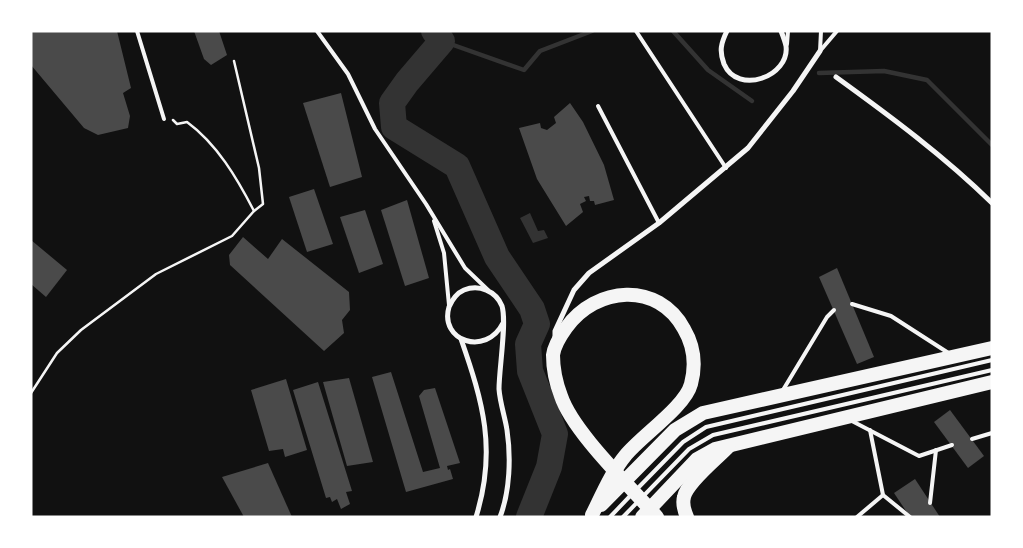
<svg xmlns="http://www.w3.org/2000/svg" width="1023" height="548" font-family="Lato,sans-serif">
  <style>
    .water { fill: #333 }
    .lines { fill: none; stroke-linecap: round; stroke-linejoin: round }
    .stream { stroke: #333; stroke-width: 4.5 }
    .river { stroke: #333; stroke-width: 26 }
    .building { fill: #4a4a4a }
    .path { stroke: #f5f5f5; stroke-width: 2.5 }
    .service { stroke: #f5f5f5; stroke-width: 4 }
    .minor { stroke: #f5f5f5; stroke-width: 5 }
    .trunk { stroke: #f5f5f5; stroke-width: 14 }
  </style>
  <rect width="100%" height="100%" fill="#111"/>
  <!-- water -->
  <polygon class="water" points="530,213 538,231 544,230 548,238 533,243 520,218"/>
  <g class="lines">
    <!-- stream -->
    <g class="stream">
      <polyline points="673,31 708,70 752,101"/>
      <polyline points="442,41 524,70 540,51 592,31"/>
      <polyline points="819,73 884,71 927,80 992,145"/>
    </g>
    <!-- river -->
    <polyline class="river" points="434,31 442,41 407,82 392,103 394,127 457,166 497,257 532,309 537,324 528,344 530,371 555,434 549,467 529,517"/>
  </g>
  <!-- building -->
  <g class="building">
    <polygon points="31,31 117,31 131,88 123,93 130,116 128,128 98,135 84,128 31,65"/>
    <polygon points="194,31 219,31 227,55 211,65 204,59"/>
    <polygon points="341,93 362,177 330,187 303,103"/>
    <polygon points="570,103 583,122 604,165 614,200 595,205 594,201 590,201 589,196 584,197 586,201 580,204 583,212 566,226 537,179 519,128 540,123 541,128 547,130 556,123 554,117"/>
    <polygon points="314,189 333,244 307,252 289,197"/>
    <polygon points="407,200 429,278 405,286 381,210"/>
    <polygon points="365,210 383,264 359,273 340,217"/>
    <polygon points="243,237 268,259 282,239 349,292 350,310 342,320 344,333 324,351 230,265 229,255"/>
    <polygon points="31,240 67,270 46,297 31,284"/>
    <polygon points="837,268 874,357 857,364 819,277"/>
    <polygon points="391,372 423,472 440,468 419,396 424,390 435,388 460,463 447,466 448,470 450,469 453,479 406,492 372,377"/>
    <polygon points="349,378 373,462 347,466 323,382"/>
    <polygon points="286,379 307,450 285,457 283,449 269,451 251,390"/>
    <polygon points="318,382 352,491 346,492 350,504 341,509 337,499 332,502 330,497 326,498 293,390"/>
    <polygon points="950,410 984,456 968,468 934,422"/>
    <polygon points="268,463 292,517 244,517 222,477"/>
    <polygon points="915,479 940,517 910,517 894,493"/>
  </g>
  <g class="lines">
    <!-- path -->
    <g class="path">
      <polyline points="234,61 259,168 263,204 254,211"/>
      <path d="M31,393L57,353L81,330L156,274L232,236L254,211C237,178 217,144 187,122L177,124L173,120"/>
    </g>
    <!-- service -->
    <g class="service">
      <polyline points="137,31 164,119"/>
      <polyline points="317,31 348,74 375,129 426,204 465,268 488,290"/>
      <polyline points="636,31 726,168"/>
      <polyline points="787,44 788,31"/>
      <polyline points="820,51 837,31"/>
      <polyline points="820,51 821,31"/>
      <polyline points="598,106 659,223"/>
      <polyline points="434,221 444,253 449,305"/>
      <polyline points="852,304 891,316 950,354"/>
      <polyline points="783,390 827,317 834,310"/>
      <polyline points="850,420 919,456 952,445"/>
      <polyline points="870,430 883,495 910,517"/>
      <polyline points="972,439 992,433"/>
      <polyline points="636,490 683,442 706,427 992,360"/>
      <polyline points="930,503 936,450"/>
      <polyline points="610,517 631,495"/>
      <polyline points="623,517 689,449 713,435 992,370"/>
      <polyline points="857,517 883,495"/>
    </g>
    <!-- minor -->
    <g class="minor">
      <path d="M727,31C721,43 719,51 724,64C738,96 790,76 786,46C785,41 783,36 781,31"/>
      <path d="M836,77C890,116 944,156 992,203"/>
      <polyline points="555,338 555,331 574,290 589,273 659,223 748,148 793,91 820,51"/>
      <path d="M461,339C483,402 497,450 476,517"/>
      <path d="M500,517C510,491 511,457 507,430C505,417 500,403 499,389C499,369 507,322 502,306C496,291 479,284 464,290C457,293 452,300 449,307C439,341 486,357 503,323"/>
    </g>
    <!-- trunk -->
    <g class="trunk">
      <polyline points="601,505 675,430 703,413 992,348"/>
      <path d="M592,515C602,495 611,473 625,456C641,436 685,407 691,384C696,365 694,346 684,329C658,281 596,286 566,328C561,335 554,347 553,355C553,369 556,383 561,396C573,432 630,486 657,517"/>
      <polyline points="642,517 697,459 715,449 992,382"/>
      <path d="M687,517C684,510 682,504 684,497C687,482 718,458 729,446"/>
    </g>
  </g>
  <!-- border -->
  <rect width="1023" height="548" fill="none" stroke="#ffffff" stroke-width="65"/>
</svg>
